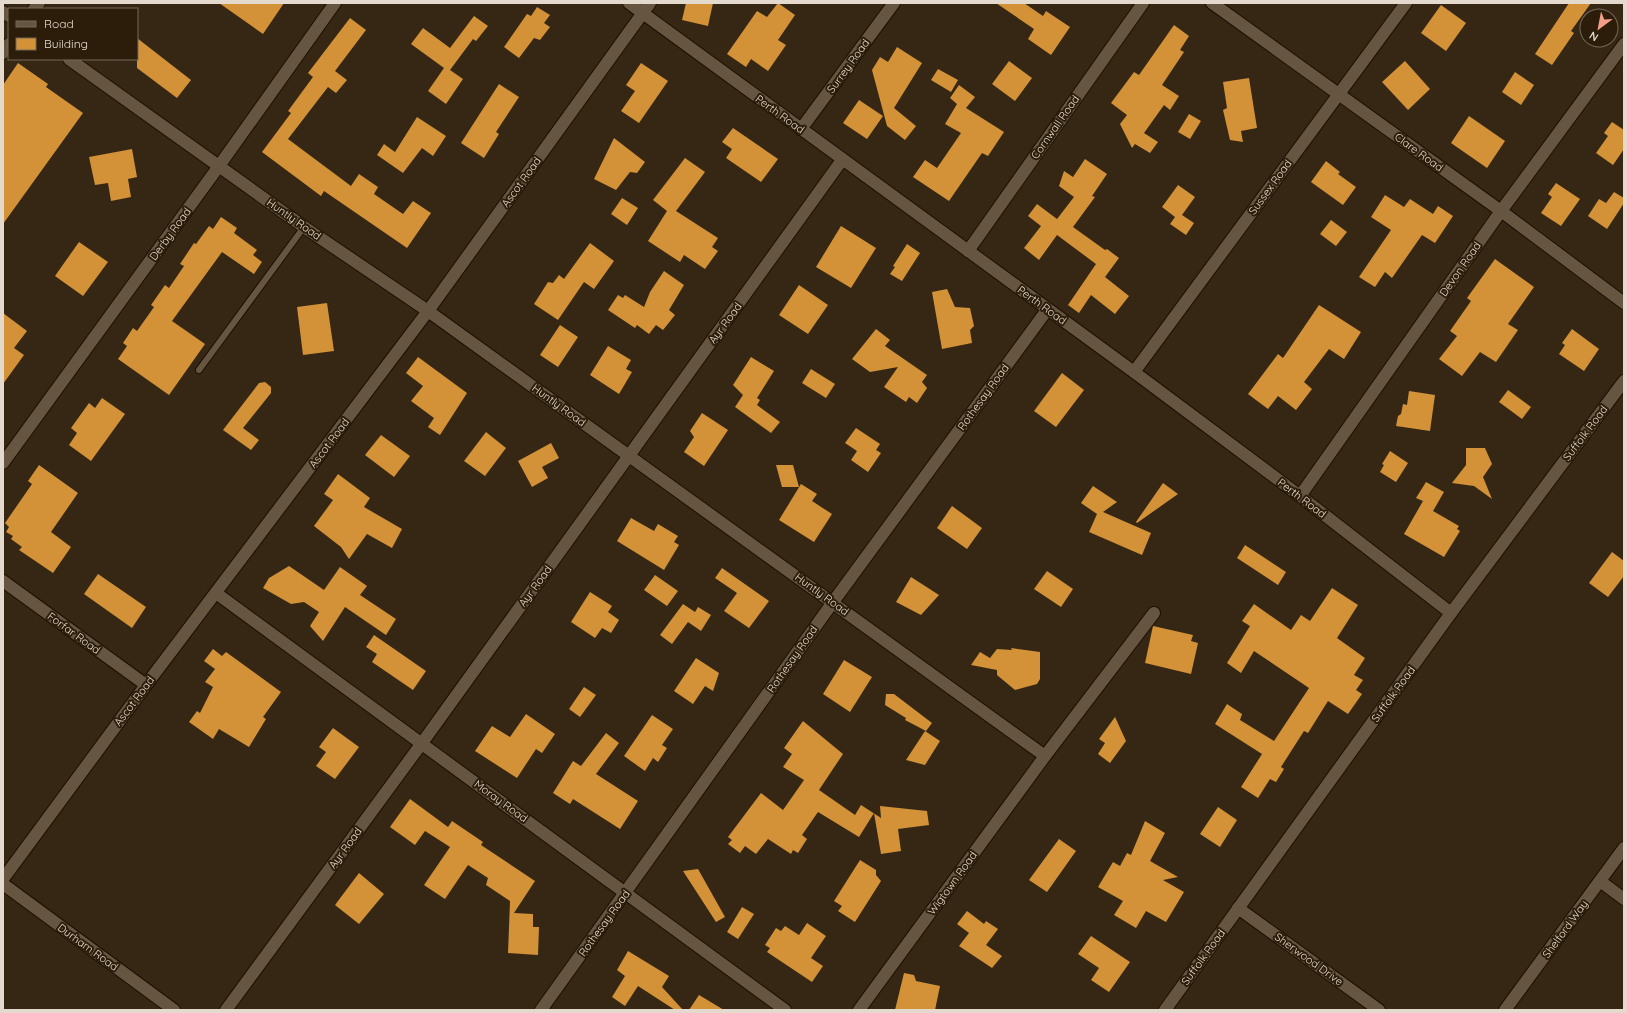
<svg xmlns="http://www.w3.org/2000/svg" width="1627" height="1013" font-family="Quicksand,sans-serif">
  <style>
    .building { fill: #d39238 }
    .lines { fill: none; stroke-linecap: round; stroke-linejoin: round }
    .service-casing { stroke: #1d0f00; stroke-width: 8 }
    .minor-casing { stroke: #1d0f00; stroke-width: 14 }
    .tertiary-casing { stroke: #1d0f00; stroke-width: 14 }
    .service { stroke: #665641; stroke-width: 6 }
    .minor { stroke: #665641; stroke-width: 12 }
    .tertiary { stroke: #665641; stroke-width: 12 }
    .labels { text-anchor: middle; stroke-width: 4; stroke-linejoin: round; paint-order: stroke }
    .street-label { font-size: 11px; fill: #e3d9cd; stroke: #2b1d0a }
  </style>
  <rect width="100%" height="100%" fill="#352713"/>
  <!-- building -->
  <g class="building">
    <polygon points="219,3 284,3 263,34"/>
    <polygon points="686,3 713,3 708,26 682,20"/>
    <polygon points="778,3 795,15 778,40 786,45 768,71 751,59 746,67 727,54 757,11 767,17"/>
    <polygon points="996,3 1024,3 1043,16 1046,11 1070,27 1051,55 1028,39 1034,29"/>
    <polygon points="1569,3 1591,3 1571,31 1574,33 1552,65 1535,54"/>
    <polygon points="1441,5 1466,23 1446,51 1421,33"/>
    <polygon points="537,7 550,15 544,23 550,27 540,40 534,38 519,58 504,47 527,14 531,16"/>
    <polygon points="474,16 488,26 476,41 473,39 450,70 463,79 446,104 428,91 444,68 411,44 423,28 450,48"/>
    <polygon points="350,18 366,30 335,71 347,80 336,93 328,87 288,139 351,186 359,174 378,187 374,194 403,214 413,201 431,213 407,248 324,191 321,196 262,152 291,113 288,111 313,77 308,73"/>
    <polygon points="1174,25 1189,36 1180,50 1184,52 1162,85 1179,96 1170,110 1164,105 1144,133 1158,142 1150,153 1135,144 1132,148 1120,124 1127,115 1111,103 1134,72 1139,75"/>
    <polygon points="137,38 191,80 177,98 137,68"/>
    <polygon points="897,47 922,63 894,108 916,126 905,140 887,126 872,70 880,57 888,62"/>
    <polygon points="1009,61 1032,78 1015,101 992,84"/>
    <polygon points="1405,61 1430,89 1408,110 1382,82"/>
    <polygon points="18,63 48,84 46,87 83,113 3,224 3,85"/>
    <polygon points="641,63 668,81 639,123 621,111 635,91 626,85"/>
    <polygon points="938,69 958,80 951,92 931,80"/>
    <polygon points="1515,72 1534,85 1521,105 1502,92"/>
    <polygon points="1249,78 1257,128 1241,131 1243,142 1230,140 1223,110 1227,108 1223,82"/>
    <polygon points="499,84 519,97 496,132 499,134 484,158 461,143"/>
    <polygon points="959,85 975,97 966,108 1004,132 988,156 982,153 949,201 913,177 925,160 937,168 961,133 945,124 957,104 950,98"/>
    <polygon points="859,100 883,116 867,139 843,123"/>
    <polygon points="1189,114 1201,121 1190,139 1178,132"/>
    <polygon points="1469,116 1505,141 1487,168 1451,143"/>
    <polygon points="417,117 446,136 433,156 422,148 403,173 377,155 384,144 395,152"/>
    <polygon points="1612,122 1624,130 1624,149 1613,165 1596,153 1608,136 1604,133"/>
    <polygon points="733,128 778,159 761,182 726,158 732,149 722,142"/>
    <polygon points="614,138 645,162 637,173 630,172 616,190 594,179"/>
    <polygon points="132,149 137,177 128,179 131,197 111,201 108,183 95,185 89,157"/>
    <polygon points="685,158 705,172 676,211 718,238 712,247 718,251 705,269 684,255 680,262 648,241 667,211 653,200"/>
    <polygon points="1085,159 1107,174 1092,196 1095,197 1073,227 1105,250 1107,249 1119,258 1105,277 1129,296 1115,314 1091,295 1079,313 1068,305 1096,264 1057,235 1039,260 1024,248 1041,226 1028,216 1037,204 1057,219 1074,197 1059,186 1064,171 1073,177"/>
    <polygon points="1326,161 1340,172 1338,174 1356,187 1343,205 1311,182"/>
    <polygon points="1556,183 1580,199 1561,226 1541,213 1552,197 1548,194"/>
    <polygon points="1178,185 1195,197 1182,215 1194,223 1186,235 1170,224 1175,217 1162,207"/>
    <polygon points="1614,192 1624,198 1624,203 1607,229 1588,216 1599,199 1606,203"/>
    <polygon points="1385,195 1404,207 1410,199 1433,214 1438,206 1453,216 1435,243 1422,235 1392,278 1385,272 1375,287 1359,277 1391,230 1371,217"/>
    <polygon points="622,198 638,208 627,225 611,214"/>
    <polygon points="221,217 237,228 234,233 257,250 253,255 262,262 254,274 222,252 172,321 205,344 169,395 118,359 127,346 123,343 133,328 137,331 154,307 151,305 165,285 169,288 184,266 180,264 194,243 196,244 209,226 213,229"/>
    <polygon points="1331,220 1347,232 1336,246 1320,234"/>
    <polygon points="841,226 876,248 851,288 816,267"/>
    <polygon points="79,242 108,262 83,296 55,276"/>
    <polygon points="590,243 614,261 594,289 584,282 558,320 534,304 548,282 553,283 559,275 564,279"/>
    <polygon points="907,244 920,253 902,281 890,274 895,267 893,266"/>
    <polygon points="1495,259 1534,287 1508,324 1518,330 1496,362 1480,352 1462,376 1439,359 1457,336 1450,331 1471,301 1467,298"/>
    <polygon points="664,271 684,285 669,310 675,315 663,330 656,325 649,334 637,325 635,328 608,310 618,295 623,298 625,295 644,307 650,292"/>
    <polygon points="799,285 828,305 808,334 779,315"/>
    <polygon points="947,289 955,307 970,308 974,326 970,330 972,343 942,349 932,292"/>
    <polygon points="327,303 334,351 303,355 297,307"/>
    <polygon points="1319,305 1361,332 1344,359 1329,349 1304,382 1312,389 1296,410 1278,396 1268,409 1248,394 1278,354 1283,358"/>
    <polygon points="3,313 27,331 14,348 24,355 3,384"/>
    <polygon points="560,325 578,337 558,367 540,355"/>
    <polygon points="876,329 890,340 885,346 927,375 922,382 927,388 917,403 909,397 906,402 884,387 898,367 870,372 852,359"/>
    <polygon points="1572,329 1599,349 1584,371 1559,354 1565,345 1562,343"/>
    <polygon points="608,346 631,360 626,369 632,372 619,394 590,375"/>
    <polygon points="418,357 467,393 440,435 428,427 434,418 411,401 423,386 406,373"/>
    <polygon points="751,357 774,371 757,398 760,400 757,405 780,422 771,433 735,407 743,395 733,385"/>
    <polygon points="811,369 835,384 826,398 802,383"/>
    <polygon points="1062,373 1084,390 1056,427 1034,411"/>
    <polygon points="265,382 271,387 271,393 243,428 259,440 251,450 223,430 259,383"/>
    <polygon points="1508,390 1531,407 1522,419 1499,402"/>
    <polygon points="1409,391 1435,395 1430,431 1396,426 1398,416 1401,414 1403,404 1407,405"/>
    <polygon points="102,398 125,414 91,461 69,445 77,433 71,428 89,403 95,408"/>
    <polygon points="702,413 728,430 704,466 684,452 694,437 690,431"/>
    <polygon points="856,428 880,444 876,450 881,453 868,472 851,460 857,451 845,443"/>
    <polygon points="486,432 506,448 485,476 464,461"/>
    <polygon points="381,435 410,456 394,477 365,455"/>
    <polygon points="551,443 559,458 542,467 548,478 532,487 518,461"/>
    <polygon points="1466,448 1485,448 1492,464 1483,477 1492,499 1474,486 1452,483 1466,465"/>
    <polygon points="1390,451 1408,463 1396,482 1380,472 1384,465 1382,464"/>
    <polygon points="39,465 78,493 51,532 71,547 53,573 19,550 22,547 11,539 13,536 6,532 9,527 5,523 32,484 28,481"/>
    <polygon points="776,465 793,465 799,487 782,487"/>
    <polygon points="338,474 370,498 364,507 402,529 392,548 367,534 349,559 341,547 314,526 333,500 324,494"/>
    <polygon points="1426,482 1444,492 1433,511 1459,526 1457,529 1460,531 1444,557 1404,534 1423,501 1416,498"/>
    <polygon points="1163,483 1178,494 1137,523 1136,522"/>
    <polygon points="801,484 817,494 812,501 832,514 814,542 779,520"/>
    <polygon points="1093,486 1117,502 1103,512 1151,533 1142,555 1089,532 1097,514 1081,503"/>
    <polygon points="952,506 982,528 967,549 937,528"/>
    <polygon points="631,518 654,531 658,524 678,536 674,542 679,545 664,570 617,541"/>
    <polygon points="1245,545 1286,572 1278,585 1237,558"/>
    <polygon points="1612,552 1624,561 1624,576 1608,597 1589,583"/>
    <polygon points="289,566 324,590 340,567 367,586 360,595 396,619 386,635 345,607 323,641 310,626 319,612 304,602 291,604 263,588 269,578"/>
    <polygon points="722,568 769,601 749,628 724,611 737,593 715,578"/>
    <polygon points="1047,571 1073,589 1061,607 1034,589"/>
    <polygon points="98,574 146,607 132,628 84,594"/>
    <polygon points="655,575 678,591 667,606 644,590"/>
    <polygon points="911,577 939,595 921,615 896,602"/>
    <polygon points="1332,588 1358,605 1337,638 1365,658 1354,675 1363,680 1356,690 1362,694 1348,714 1328,701 1308,733 1304,731 1281,767 1284,769 1276,782 1270,779 1258,798 1241,787 1262,754 1215,724 1227,704 1242,714 1240,720 1274,741 1309,688 1254,651 1241,673 1227,663 1250,626 1242,621 1254,604 1291,630 1301,615 1310,621"/>
    <polygon points="590,592 612,606 608,612 619,620 611,633 602,628 595,638 571,622"/>
    <polygon points="683,604 695,612 698,607 711,615 701,631 688,622 672,644 660,635"/>
    <polygon points="1153,626 1193,635 1191,641 1198,643 1191,674 1145,663"/>
    <polygon points="374,635 426,671 413,690 372,662 377,654 366,647"/>
    <polygon points="1011,648 1040,652 1040,679 1037,684 1015,690 997,675 997,670 971,665 980,652 990,658 997,649 1012,650"/>
    <polygon points="213,649 222,656 226,652 281,692 263,717 266,719 249,747 219,729 213,739 189,722 197,711 200,713 213,687 205,682 215,669 204,661"/>
    <polygon points="696,658 719,673 713,691 705,686 693,704 674,691"/>
    <polygon points="844,660 872,677 850,712 823,694"/>
    <polygon points="584,687 596,695 580,717 569,709"/>
    <polygon points="886,694 894,694 932,723 926,731 905,720 906,718 885,705"/>
    <polygon points="526,714 555,734 542,753 536,749 517,778 475,751 492,726 510,737"/>
    <polygon points="652,715 673,729 662,745 667,748 658,762 653,758 645,771 624,756"/>
    <polygon points="1115,717 1126,741 1110,763 1098,754 1105,743 1099,739"/>
    <polygon points="803,721 843,754 819,790 855,815 861,805 881,818 880,806 927,811 929,825 898,829 901,851 881,854 874,813 859,837 818,812 802,835 807,839 798,853 793,850 791,854 768,839 756,854 745,846 740,853 728,844 732,840 728,837 761,793 783,810 804,780 783,767 792,754 784,748"/>
    <polygon points="333,728 359,747 335,779 316,766 326,752 319,747"/>
    <polygon points="925,731 940,741 925,765 906,760"/>
    <polygon points="606,733 619,743 596,774 638,801 620,829 573,799 570,804 553,793 573,761 581,766"/>
    <polygon points="410,799 448,827 452,821 483,842 481,845 535,881 514,913 533,914 533,927 539,927 538,955 508,953 510,901 486,885 488,878 468,865 445,899 424,885 450,847 425,831 415,845 390,827"/>
    <polygon points="1218,807 1237,820 1220,847 1200,834"/>
    <polygon points="1145,821 1165,833 1150,861 1178,877 1163,880 1184,892 1166,922 1146,911 1136,928 1114,915 1123,901 1098,887 1113,862 1120,866 1127,853 1131,855"/>
    <polygon points="1059,839 1076,851 1047,892 1029,880"/>
    <polygon points="860,860 876,870 876,875 881,881 855,922 838,911 842,906 834,901"/>
    <polygon points="698,869 725,917 716,922 683,871"/>
    <polygon points="359,873 384,894 359,924 335,905"/>
    <polygon points="742,907 754,914 738,939 727,932"/>
    <polygon points="967,911 984,924 986,921 998,929 986,945 1002,956 992,968 959,946 969,933 957,924"/>
    <polygon points="807,923 826,936 811,958 823,966 812,982 767,952 770,948 765,945 776,928 781,931 785,926 799,935"/>
    <polygon points="1091,936 1130,962 1109,992 1091,980 1099,968 1078,954"/>
    <polygon points="628,951 669,976 662,987 683,1010 675,1010 638,986 625,1006 612,997 625,976 617,970"/>
    <polygon points="904,973 914,975 916,981 940,986 935,1010 895,1010"/>
    <polygon points="699,995 724,1010 689,1010"/>
  </g>
  <g class="lines">
    <defs>
      <polyline id="service" points="199,370 304,227"/>
      <g id="minor">
        <polyline points="629,3 1134,372 1300,496 1451,613"/>
        <polyline points="1212,3 1501,211 1624,303"/>
        <polyline points="34,9 39,3"/>
        <polyline points="3,12 9,16"/>
        <polyline points="3,53 9,44"/>
        <polyline points="69,59 304,227 428,311 1045,756"/>
        <polyline points="801,129 894,3"/>
        <polyline points="968,251 1143,3"/>
        <polyline points="1134,372 1406,3"/>
        <polyline points="3,463 219,166 335,3"/>
        <polyline points="1300,496 1501,211 1624,44"/>
        <polyline points="3,581 146,685"/>
        <polyline points="216,593 785,1010"/>
        <polyline points="3,879 146,685 428,311 650,3"/>
        <polyline points="1600,881 1624,899"/>
        <polyline points="3,884 174,1010"/>
        <polyline points="226,1010 422,743 842,160"/>
        <polyline points="541,1010 833,602 1047,310"/>
        <polyline points="859,1010 1045,756 1154,613"/>
        <polyline points="1505,1010 1624,848"/>
      </g>
      <g id="tertiary">
        <polyline points="1238,908 1379,1010"/>
        <polyline points="1165,1010 1451,613 1624,381"/>
      </g>
    </defs>
    <!-- service casing -->
    <use href="#service" class="service-casing"/>
    <!-- minor casing -->
    <use href="#minor" class="minor-casing"/>
    <!-- tertiary casing -->
    <use href="#tertiary" class="tertiary-casing"/>
    <!-- service -->
    <use href="#service" class="service"/>
    <!-- minor -->
    <use href="#minor" class="minor"/>
    <!-- tertiary -->
    <use href="#tertiary" class="tertiary"/>
  </g>
  <g class="labels">
    <!-- street labels -->
    <g class="street-label">
      <text transform="translate(848 66) rotate(-54)" y="4">Surrey Road</text>
      <text transform="translate(780 114) rotate(36)" y="4">Perth Road</text>
      <text transform="translate(1055 127) rotate(-55)" y="4">Cornwall Road</text>
      <text transform="translate(1419 152) rotate(36)" y="4">Clare Road</text>
      <text transform="translate(521 182) rotate(-54)" y="4">Ascot Road</text>
      <text transform="translate(1270 187) rotate(-54)" y="4">Sussex Road</text>
      <text transform="translate(294 219) rotate(35)" y="4">Huntly Road</text>
      <text transform="translate(170 234) rotate(-54)" y="4">Derby Road</text>
      <text transform="translate(1460 269) rotate(-55)" y="4">Devon Road</text>
      <text transform="translate(1042 305) rotate(36)" y="4">Perth Road</text>
      <text transform="translate(725 323) rotate(-54)" y="4">Ayr Road</text>
      <text transform="translate(983 397) rotate(-54)" y="4">Rothesay Road</text>
      <text transform="translate(559 405) rotate(36)" y="4">Huntly Road</text>
      <text transform="translate(1585 433) rotate(-53)" y="4">Suffolk Road</text>
      <text transform="translate(329 443) rotate(-53)" y="4">Ascot Road</text>
      <text transform="translate(1302 498) rotate(37)" y="4">Perth Road</text>
      <text transform="translate(535 586) rotate(-54)" y="4">Ayr Road</text>
      <text transform="translate(822 594) rotate(36)" y="4">Huntly Road</text>
      <text transform="translate(74 633) rotate(36)" y="4">Forfar Road</text>
      <text transform="translate(792 659) rotate(-55)" y="4">Rothesay Road</text>
      <text transform="translate(1393 694) rotate(-54)" y="4">Suffolk Road</text>
      <text transform="translate(134 701) rotate(-53)" y="4">Ascot Road</text>
      <text transform="translate(501 801) rotate(36)" y="4">Moray Road</text>
      <text transform="translate(345 848) rotate(-54)" y="4">Ayr Road</text>
      <text transform="translate(952 883) rotate(-54)" y="4">Wigtown Road</text>
      <text transform="translate(604 923) rotate(-54)" y="4">Rothesay Road</text>
      <text transform="translate(1565 929) rotate(-54)" y="4">Shelford Way</text>
      <text transform="translate(88 947) rotate(36)" y="4">Durham Road</text>
      <text transform="translate(1203 957) rotate(-54)" y="4">Suffolk Road</text>
      <text transform="translate(1309 959) rotate(36)" y="4">Sherwood Drive</text>
    </g>
  </g>
  <!-- border -->
  <rect width="1627" height="1013" fill="none" stroke="#e3d9cd" stroke-width="8"/>
  <!-- legend -->
  <rect x="8" y="8" width="130" height="52" fill="#2b1d0a" stroke="#756858"/>
  <rect x="16" y="21" width="20" height="6" fill="#665641" stroke="#756858"/>
  <text x="44" y="28" font-size="12" fill="#e3d9cd">Road</text>
  <rect x="16" y="38" width="20" height="12" fill="#d39238" stroke="#756858"/>
  <text x="44" y="48" font-size="12" fill="#e3d9cd">Building</text>
  <!-- north arrow -->
  <g transform="translate(1599 28) rotate(212)"><circle r="19" fill="#2b1d0a" stroke="#756858"/>
  <path d="M0-3L7 15L0 10L-7 15Z" fill="#f49e87"/>
  <text y="-6" font-size="11" font-weight="bold" text-anchor="middle" fill="#e3d9cd">N</text>
  </g>
</svg>
